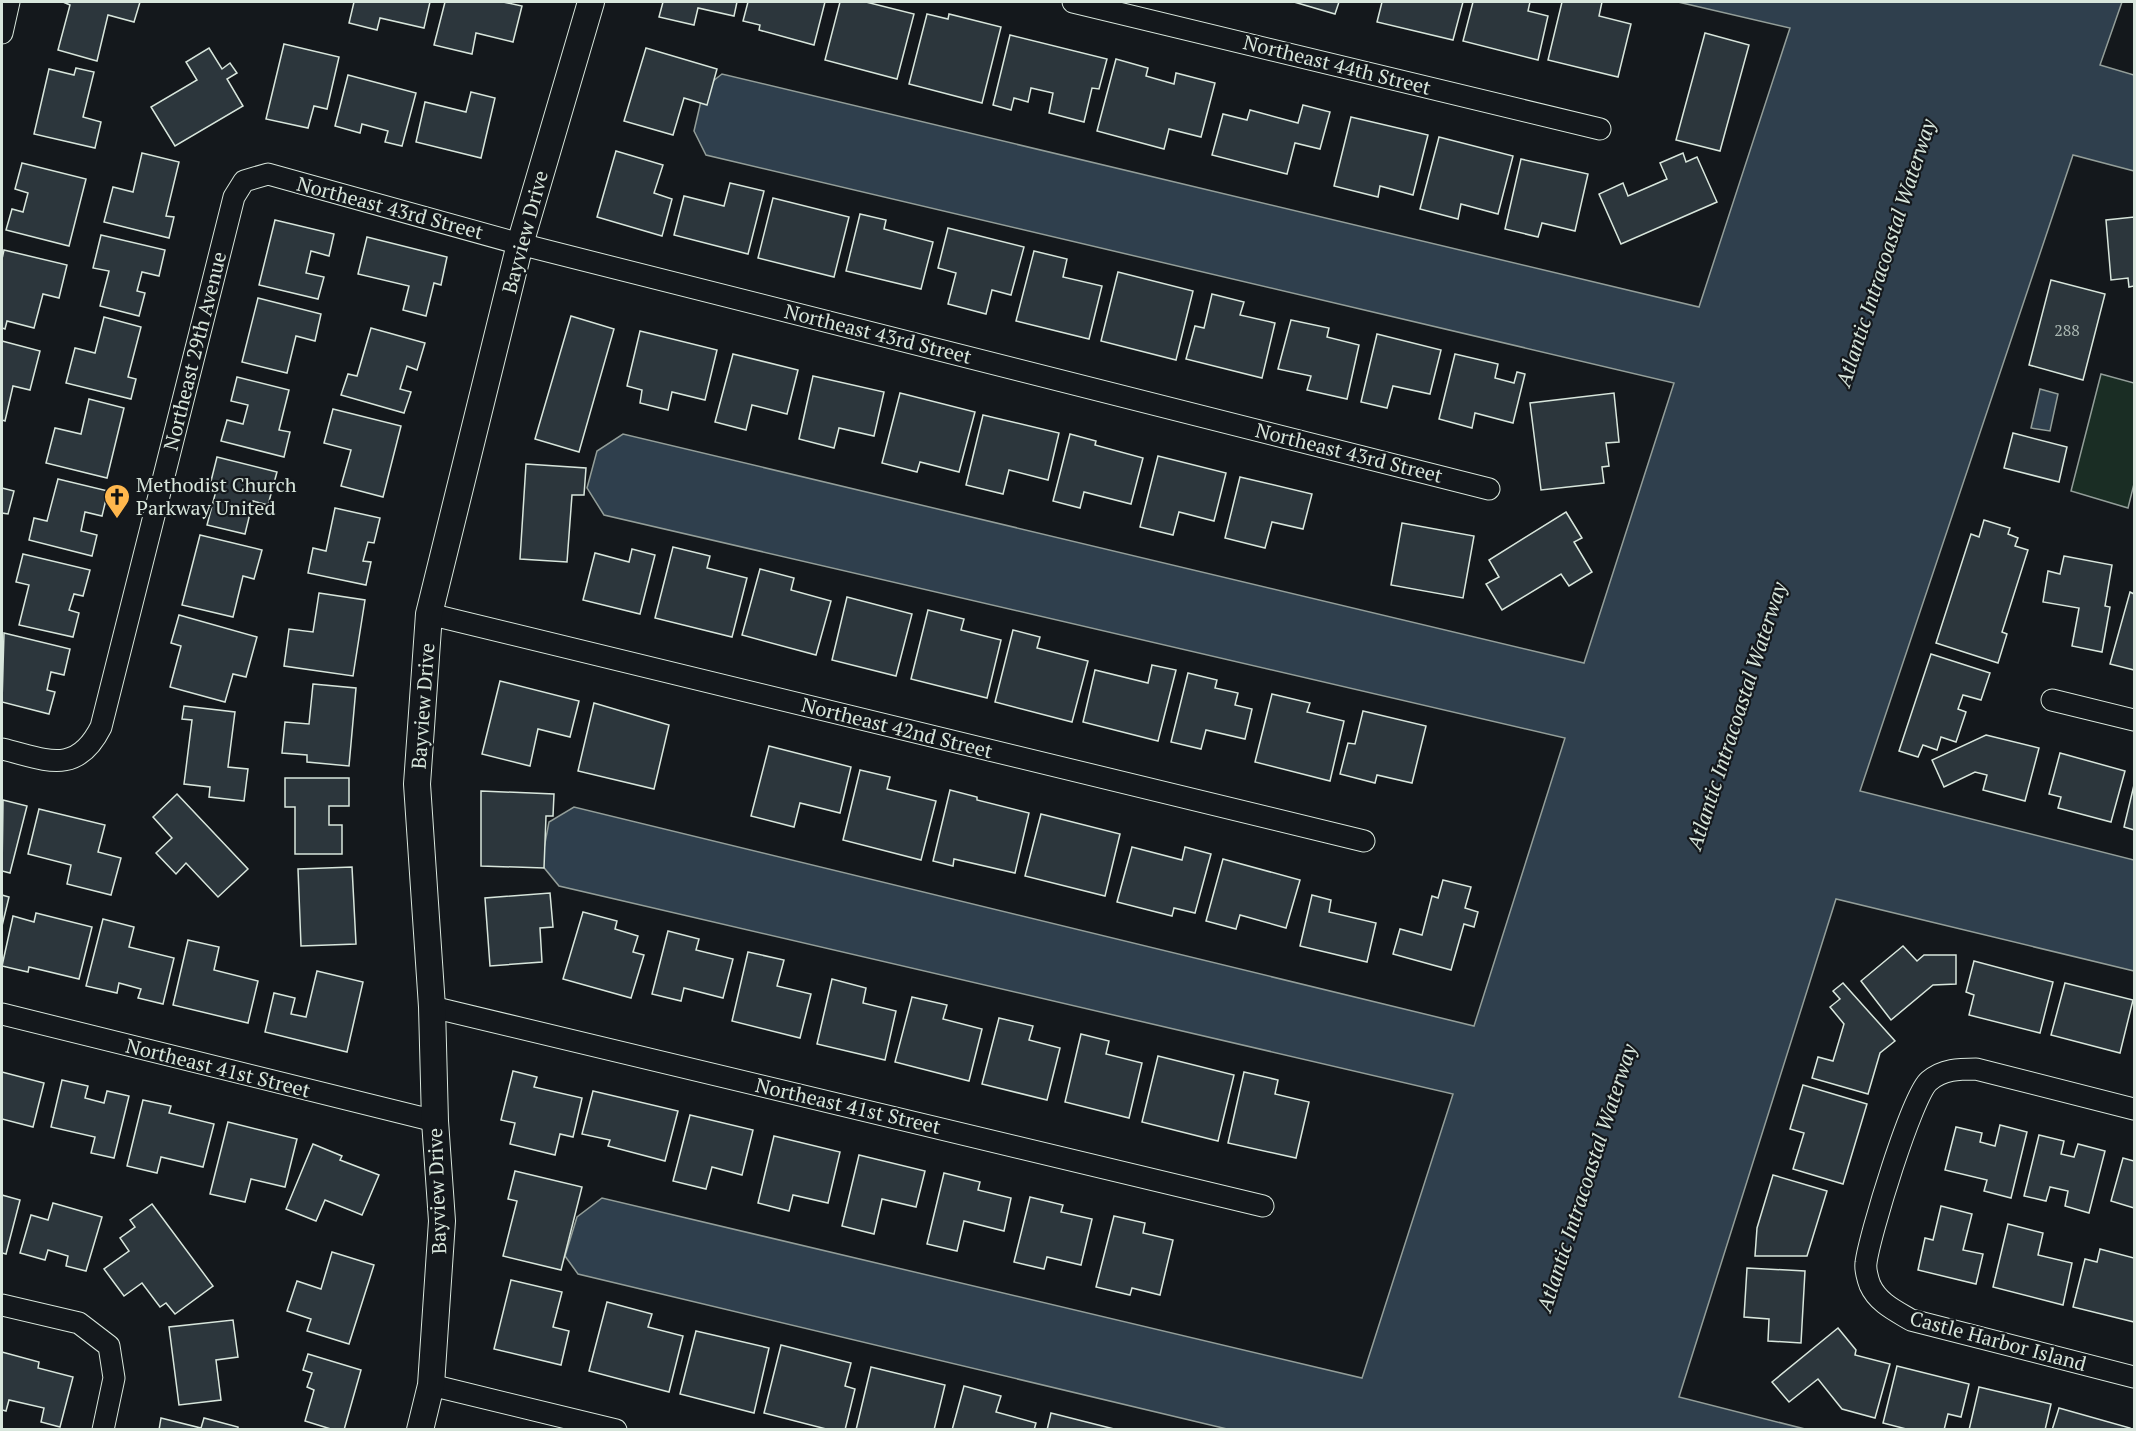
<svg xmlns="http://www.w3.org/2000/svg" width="2136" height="1431" font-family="'PT Serif',serif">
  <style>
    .green { fill: #1a2d24; stroke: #939e99; stroke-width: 1.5 }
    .water { fill: #2f3f4d; stroke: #939e99; stroke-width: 1.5 }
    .building { fill: #2c363c; stroke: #d8e6dc; stroke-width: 1.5 }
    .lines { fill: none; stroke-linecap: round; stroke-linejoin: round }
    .minor-casing { stroke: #d8e6dc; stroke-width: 23 }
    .tertiary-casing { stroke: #d8e6dc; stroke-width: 28 }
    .minor { stroke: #14181c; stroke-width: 21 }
    .tertiary { stroke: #14181c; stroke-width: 26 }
    .labels { text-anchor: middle; stroke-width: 4.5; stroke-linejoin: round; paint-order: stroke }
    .number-label { font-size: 16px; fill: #adbab4 }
    .street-label { font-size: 20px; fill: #d8e6dc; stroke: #14181c }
    .poi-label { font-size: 20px; fill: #d8e6dc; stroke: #14181c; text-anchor: start }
    .water-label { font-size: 21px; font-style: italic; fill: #d8e6dc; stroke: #14181c }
  </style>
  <rect width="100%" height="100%" fill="#14181c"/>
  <!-- green -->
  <polygon class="green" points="2101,374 2134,383 2134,484 2128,508 2071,491"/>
  <!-- water -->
  <g class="water">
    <polygon points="1678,2 2122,2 2100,65 2134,75 2134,171 2073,155 1860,791 2134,860 2134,971 1836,899 1679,1397 1805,1429 1227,1429 578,1274 565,1256 577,1217 602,1198 1362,1378 1453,1094 559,886 541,864 549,822 574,807 1474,1026 1565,738 604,515 587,488 597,451 623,434 1584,663 1674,383 706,155 694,131 704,88 722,74 1699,307 1790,28"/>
    <polygon points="2040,389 2058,394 2050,431 2031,428"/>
  </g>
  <!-- building -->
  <g class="building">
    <polygon points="63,2 140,2 134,22 108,15 97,61 58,50 70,5"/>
    <polygon points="354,2 430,2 424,28 380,18 377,30 349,23"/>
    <polygon points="445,2 503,2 522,6 513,42 476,33 472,54 434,45"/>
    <polygon points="663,2 737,2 734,16 698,8 694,25 659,17"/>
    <polygon points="748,2 825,2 814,45 759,30 760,25 743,21"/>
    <polygon points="840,2 866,2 914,14 897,79 825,60"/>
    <polygon points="1294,2 1339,2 1335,14"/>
    <polygon points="1382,2 1463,2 1453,40 1377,22"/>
    <polygon points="1473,2 1530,2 1528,11 1548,16 1538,60 1463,41"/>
    <polygon points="1562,2 1602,2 1599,16 1631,24 1618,77 1548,60"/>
    <polygon points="927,14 948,19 949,14 1001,27 982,103 909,84"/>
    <polygon points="1705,33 1749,45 1720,151 1676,140"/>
    <polygon points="1010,35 1107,59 1099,89 1092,88 1084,122 1049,113 1053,93 1031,88 1028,102 1014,98 1011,110 993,105"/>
    <polygon points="284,44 339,57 327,109 314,106 308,128 266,119"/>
    <polygon points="209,48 222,69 230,63 237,73 227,79 243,106 175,146 151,107 197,80 186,62"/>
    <polygon points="646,48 717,69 707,105 684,98 673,135 624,121"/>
    <polygon points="1116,59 1148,68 1146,76 1174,84 1176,73 1215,83 1201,137 1169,129 1164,149 1097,131"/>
    <polygon points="76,68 94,72 83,117 101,122 95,148 34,134 49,69 74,75"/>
    <polygon points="348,75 416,93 402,146 385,142 388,131 362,124 360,133 335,126"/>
    <polygon points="471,92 495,98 481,158 416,142 425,102 466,112"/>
    <polygon points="1303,105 1330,112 1320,149 1295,143 1287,174 1212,155 1223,114 1247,120 1250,110 1298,123"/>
    <polygon points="1351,117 1428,135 1413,195 1380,186 1378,197 1334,186"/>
    <polygon points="1439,137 1513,156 1498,214 1461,204 1458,219 1420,209"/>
    <polygon points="616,151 663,165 654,193 672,199 662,236 597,217"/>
    <polygon points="142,153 179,162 166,216 174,217 169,238 104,222 113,187 133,192"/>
    <polygon points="1683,153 1686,162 1697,157 1717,202 1621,244 1599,194 1623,183 1628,196 1667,179 1660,163"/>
    <polygon points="1521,159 1588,174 1575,231 1542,223 1538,237 1505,229"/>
    <polygon points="22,163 86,179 69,246 6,230 12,209 23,212 28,193 15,189"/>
    <polygon points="730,183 764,191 748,254 674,235 684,196 724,206"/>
    <polygon points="773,198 849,217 834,277 758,258"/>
    <polygon points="860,214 886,220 884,229 933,242 921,289 846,271"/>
    <polygon points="2134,217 2134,286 2129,287 2128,278 2111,280 2106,220"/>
    <polygon points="275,220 334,234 329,256 311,251 306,273 324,277 318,299 259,285"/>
    <polygon points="948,228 1024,247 1011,295 992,290 986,314 948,304 956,273 938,268"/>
    <polygon points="101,235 165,250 159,276 142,272 137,291 145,293 139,316 100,306 109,271 93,268"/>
    <polygon points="367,237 447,257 441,285 434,283 426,316 403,310 409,286 358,274"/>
    <polygon points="4,250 67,265 59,298 43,294 34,328 7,321 5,329 2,328 2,259"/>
    <polygon points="1034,251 1067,259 1063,277 1102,286 1089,339 1016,321"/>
    <polygon points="1118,272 1193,291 1176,360 1101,341"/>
    <polygon points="2051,280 2105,294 2083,380 2029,365"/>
    <polygon points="1212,294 1244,302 1240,315 1275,323 1262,378 1186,359 1195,326 1204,328"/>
    <polygon points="258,298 321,314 315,341 296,336 287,373 242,362"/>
    <polygon points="571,316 614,329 579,452 535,439"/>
    <polygon points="104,317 141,327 128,377 136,379 131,399 66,383 75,348 95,353"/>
    <polygon points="1291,320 1329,328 1327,337 1359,345 1347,399 1307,390 1311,376 1278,369"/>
    <polygon points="371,328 425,343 417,370 407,366 400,389 411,392 404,413 341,395 348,374 357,376"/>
    <polygon points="640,331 717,350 705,400 672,392 668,410 640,403 642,390 627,386"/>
    <polygon points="1377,334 1441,350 1430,394 1393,386 1387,408 1361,402"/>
    <polygon points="2,341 40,351 30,390 13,386 5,421 2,420"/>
    <polygon points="733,354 798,370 787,414 752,405 746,430 715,422"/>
    <polygon points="1455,354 1498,364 1495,378 1514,383 1517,372 1525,374 1513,423 1475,413 1472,428 1439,419"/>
    <polygon points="813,376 884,392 874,436 839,428 834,448 799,439"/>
    <polygon points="237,377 289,390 279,430 290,432 284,457 221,441 227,420 243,424 248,405 231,401"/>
    <polygon points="900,393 975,412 959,472 920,462 917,472 882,463"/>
    <polygon points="1614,393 1619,442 1606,443 1609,466 1602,467 1604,483 1541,490 1530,403"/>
    <polygon points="89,399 124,408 107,478 46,463 55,428 81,434"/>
    <polygon points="333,409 401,426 383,497 341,486 351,450 324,443"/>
    <polygon points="983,415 1059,433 1048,480 1009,470 1003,494 966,485"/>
    <polygon points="2013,433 2067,447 2059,482 2004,468"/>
    <polygon points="1070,434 1096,441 1095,445 1143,458 1131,504 1084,492 1080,508 1053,501"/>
    <polygon points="1158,456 1226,473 1214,521 1179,512 1173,535 1140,527"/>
    <polygon points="217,457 277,472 268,505 253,501 245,534 207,525 217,487 210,485"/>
    <polygon points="526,464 586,468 584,495 572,495 567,562 520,559"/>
    <polygon points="1240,477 1312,494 1303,529 1272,522 1265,548 1225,538"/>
    <polygon points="58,479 108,491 102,516 85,512 81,531 97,535 92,556 29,540 34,518 47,521"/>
    <polygon points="2,488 14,491 8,514 2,513"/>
    <polygon points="335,508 380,518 374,543 368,542 363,561 371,562 366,585 308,573 313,548 326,551"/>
    <polygon points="1566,512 1582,538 1574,542 1592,572 1569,586 1561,574 1502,610 1486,584 1499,577 1489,560"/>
    <polygon points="1984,520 2010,528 2008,534 2018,538 2015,546 2028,550 2002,632 2007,634 1998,663 1936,643 1971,534 1979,537"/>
    <polygon points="1402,523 1474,536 1463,598 1391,585"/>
    <polygon points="200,535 262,550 254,579 243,576 233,617 182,605"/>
    <polygon points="673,547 710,556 707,568 747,578 732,637 655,618"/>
    <polygon points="632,549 655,555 640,614 583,600 595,553 629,562"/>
    <polygon points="23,554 90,570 83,596 74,594 69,610 79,613 73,637 19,625 29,585 16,582"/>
    <polygon points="2064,556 2112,565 2105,606 2110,607 2102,652 2072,646 2079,608 2043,602 2048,571 2060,574"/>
    <polygon points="760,569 794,578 791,590 831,601 816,655 742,635"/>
    <polygon points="2130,592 2134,594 2134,670 2110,664"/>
    <polygon points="319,593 365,600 353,676 284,666 289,629 313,632"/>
    <polygon points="847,597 912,614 896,676 832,660"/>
    <polygon points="928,610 964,619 961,630 1001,640 987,698 911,679"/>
    <polygon points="179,615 257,637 246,677 233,674 225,702 170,687 181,646 171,643"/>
    <polygon points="1013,630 1040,637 1037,648 1088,661 1072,722 995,702"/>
    <polygon points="4,633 70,649 64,675 51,672 47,690 55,692 49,714 2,702"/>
    <polygon points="1931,654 1990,673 1981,700 1963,695 1958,709 1966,712 1956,742 1941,737 1937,750 1923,745 1918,757 1899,751"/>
    <polygon points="1152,665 1176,670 1158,741 1083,722 1095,670 1148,683"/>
    <polygon points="1188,673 1217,680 1215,688 1238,693 1235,705 1252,709 1245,739 1206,730 1201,749 1171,742"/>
    <polygon points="500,681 579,701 570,737 538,729 530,766 482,754"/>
    <polygon points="313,684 356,688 349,766 307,762 307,755 282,753 285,722 309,724"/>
    <polygon points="1272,694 1310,703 1307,712 1344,721 1330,781 1255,762"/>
    <polygon points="594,703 669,725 654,789 578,771"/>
    <polygon points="184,706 235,712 228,767 248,769 244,801 209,797 210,787 184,784 192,720 182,719"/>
    <polygon points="1363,711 1426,726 1412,783 1377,775 1375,783 1340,774 1348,743 1355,744"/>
    <polygon points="1986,735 2039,748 2025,801 1983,790 1987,775 1975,772 1944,787 1932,760"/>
    <polygon points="769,746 851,767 840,813 800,803 794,827 751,816"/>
    <polygon points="2060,753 2125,771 2111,822 2058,808 2061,797 2049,794"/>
    <polygon points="860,770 890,777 887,789 936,801 921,860 843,840"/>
    <polygon points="285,778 349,778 349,806 329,806 329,825 342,825 342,854 295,854 295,807 285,807"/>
    <polygon points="2134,785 2134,830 2124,827"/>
    <polygon points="950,790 977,797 977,800 1029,813 1015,873 954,859 953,866 933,861"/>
    <polygon points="481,791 554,794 553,816 546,816 544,868 481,866"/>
    <polygon points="177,794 248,869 218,897 186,863 176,874 156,853 172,838 153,817"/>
    <polygon points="3,800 27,806 10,873 2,871"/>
    <polygon points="39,809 105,825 98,852 121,858 111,895 67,884 71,865 28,854"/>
    <polygon points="1041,814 1120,834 1105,896 1025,876"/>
    <polygon points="1132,847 1182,860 1185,847 1211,854 1195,913 1174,908 1172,916 1117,902"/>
    <polygon points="1223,859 1300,880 1286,928 1240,915 1236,929 1206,921"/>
    <polygon points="352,867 356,944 301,946 298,869"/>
    <polygon points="1443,880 1471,887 1465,908 1478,912 1474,927 1464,924 1451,970 1393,954 1400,929 1422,935 1432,896 1438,898"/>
    <polygon points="550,893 553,927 540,928 542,962 490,966 485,898"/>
    <polygon points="2,895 9,897 2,926"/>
    <polygon points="1312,895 1331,900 1329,912 1376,923 1367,962 1300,946"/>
    <polygon points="583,912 617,921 615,929 638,936 633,952 644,955 631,998 563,979"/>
    <polygon points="36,913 92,927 79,979 29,967 28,972 2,966 13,916 34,922"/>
    <polygon points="103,919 134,927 129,947 174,958 163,1004 138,998 141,989 119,983 117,993 86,986"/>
    <polygon points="668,931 699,939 696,950 733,959 723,998 684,988 681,1001 652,994"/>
    <polygon points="188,940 219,947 214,970 258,981 248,1023 173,1005"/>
    <polygon points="1903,946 1917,961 1924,955 1956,955 1956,984 1933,985 1891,1020 1861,981"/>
    <polygon points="748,952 784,960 777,986 811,994 800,1038 732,1021"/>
    <polygon points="1974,961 2053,982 2040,1033 1969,1015 1974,995 1966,992"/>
    <polygon points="317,971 363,982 347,1052 265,1032 274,993 295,998 291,1014 306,1017"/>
    <polygon points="832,979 866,988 863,1003 896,1011 885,1060 817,1044"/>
    <polygon points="1843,983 1895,1041 1880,1053 1868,1094 1812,1078 1818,1057 1833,1061 1844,1024 1830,1007 1840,999 1833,991"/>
    <polygon points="2065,983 2133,1000 2120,1053 2051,1035"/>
    <polygon points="912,997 947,1005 943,1019 982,1029 969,1081 895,1062"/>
    <polygon points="999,1018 1033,1026 1029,1040 1060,1048 1047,1100 982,1084"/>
    <polygon points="1081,1034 1109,1041 1106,1054 1142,1063 1129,1118 1065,1102"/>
    <polygon points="1158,1056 1234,1075 1218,1141 1142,1122"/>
    <polygon points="513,1071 537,1077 534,1087 582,1098 573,1137 560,1134 555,1155 510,1144 515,1123 501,1120"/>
    <polygon points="2,1072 44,1083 33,1127 2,1119"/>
    <polygon points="1244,1072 1278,1080 1275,1094 1309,1102 1296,1158 1228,1143"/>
    <polygon points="62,1080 88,1086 85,1098 104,1103 107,1091 129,1096 114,1158 91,1153 95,1137 51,1127"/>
    <polygon points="1803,1085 1867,1104 1843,1184 1793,1169 1804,1133 1790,1129"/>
    <polygon points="593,1091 678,1111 665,1161 608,1146 610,1140 582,1134"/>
    <polygon points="143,1100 171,1106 169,1113 214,1124 203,1167 161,1157 157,1173 127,1166"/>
    <polygon points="690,1115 753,1130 742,1175 712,1167 706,1189 673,1181"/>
    <polygon points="228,1122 297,1139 285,1187 251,1179 245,1202 210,1194"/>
    <polygon points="2000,1125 2027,1132 2011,1198 1984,1191 1987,1180 1945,1170 1956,1127 1982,1133 1980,1142 1995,1146"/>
    <polygon points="2039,1135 2064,1141 2061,1154 2074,1157 2078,1144 2105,1151 2089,1213 2065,1206 2068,1191 2050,1187 2046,1201 2024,1196"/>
    <polygon points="774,1136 840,1152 828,1203 793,1195 789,1211 758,1203"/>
    <polygon points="313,1144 342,1156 340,1160 379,1175 362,1215 325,1200 316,1221 286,1209"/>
    <polygon points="859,1155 925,1171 916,1207 882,1199 874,1234 842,1226"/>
    <polygon points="2123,1158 2134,1161 2134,1208 2111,1201"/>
    <polygon points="515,1171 582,1187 561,1270 503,1256 517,1201 508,1199"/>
    <polygon points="944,1173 980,1182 978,1190 1011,1198 1004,1231 964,1221 957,1251 927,1244"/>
    <polygon points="1773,1175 1827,1191 1807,1256 1755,1256 1757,1228"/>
    <polygon points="2,1195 20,1200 6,1254 2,1253"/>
    <polygon points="1030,1197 1063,1205 1061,1212 1092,1219 1081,1265 1047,1257 1044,1269 1014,1262"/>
    <polygon points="53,1203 102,1217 86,1271 66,1266 68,1256 48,1250 45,1260 20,1253 31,1215 48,1220"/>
    <polygon points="152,1204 213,1286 175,1314 166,1303 160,1307 142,1283 124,1296 104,1269 129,1251 120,1238 135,1227 130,1220"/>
    <polygon points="1941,1206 1972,1214 1963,1250 1983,1254 1976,1284 1918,1270 1925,1238 1933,1240"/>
    <polygon points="1114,1216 1145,1223 1143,1233 1173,1240 1160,1295 1132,1288 1130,1295 1096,1287"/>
    <polygon points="2008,1224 2043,1233 2038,1255 2072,1263 2063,1305 1993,1287"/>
    <polygon points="2100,1249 2134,1258 2134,1322 2073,1307 2085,1259 2097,1262"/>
    <polygon points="332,1252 374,1265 349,1344 307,1331 311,1319 287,1311 297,1281 321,1289"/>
    <polygon points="1747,1268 1805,1271 1801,1343 1768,1341 1769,1319 1744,1317"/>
    <polygon points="511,1280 562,1292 553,1327 569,1331 561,1365 494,1349"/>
    <polygon points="607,1302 652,1314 648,1327 683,1336 669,1392 589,1371"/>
    <polygon points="233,1320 238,1357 216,1360 221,1400 179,1405 169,1327"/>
    <polygon points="1838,1328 1856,1350 1855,1355 1890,1364 1875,1418 1842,1409 1818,1379 1789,1402 1772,1382"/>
    <polygon points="696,1331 769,1348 754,1413 680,1394"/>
    <polygon points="781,1345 851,1363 845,1386 855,1389 845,1430 830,1430 764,1413"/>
    <polygon points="2,1352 39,1362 38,1368 73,1377 60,1427 41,1422 44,1408 9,1400 6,1411 2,1410"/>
    <polygon points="308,1354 361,1370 344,1430 334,1430 305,1421 314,1390 307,1387 312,1373 303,1370"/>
    <polygon points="1897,1366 1969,1384 1961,1417 1948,1414 1944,1430 1910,1430 1883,1423"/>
    <polygon points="871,1367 945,1385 934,1430 856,1430"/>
    <polygon points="964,1386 1001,1396 996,1412 1036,1423 1034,1430 952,1430"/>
    <polygon points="1979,1387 2051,1404 2045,1430 1969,1430"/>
    <polygon points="2059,1408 2130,1428 2130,1430 2052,1430"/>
    <polygon points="1051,1413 1118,1430 1047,1430"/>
    <polygon points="161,1418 201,1428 204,1418 238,1427 238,1430 159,1430"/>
  </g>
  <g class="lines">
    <defs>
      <g id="minor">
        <polyline points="1073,2 1600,129"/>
        <polyline points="2,33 9,2"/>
        <polyline points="429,614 1364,841"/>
        <polyline points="2052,700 2134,720"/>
        <path d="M2,749C45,759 76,777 101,727L234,197L244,181L268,174L520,244L1489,489"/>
        <polyline points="432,1007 1263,1206"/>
        <polyline points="2,1014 435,1121"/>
        <path d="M2134,1109L1976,1069C1959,1069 1943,1069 1929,1081C1912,1095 1869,1237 1866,1263C1865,1269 1868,1280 1870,1285C1878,1303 1896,1311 1911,1320L2134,1377"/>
        <polyline points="2,1305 79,1323 109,1346 114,1378 103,1430"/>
        <polyline points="431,1385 616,1430"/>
      </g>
      <polyline id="tertiary" points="420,1430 431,1385 442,1221 435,1121 432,1007 417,784 429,614 520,244 591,2"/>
    </defs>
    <!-- minor casing -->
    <use href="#minor" class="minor-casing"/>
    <!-- tertiary casing -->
    <use href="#tertiary" class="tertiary-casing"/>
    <!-- minor -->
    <use href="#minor" class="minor"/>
    <!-- tertiary -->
    <use href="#tertiary" class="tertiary"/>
  </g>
  <!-- icons -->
  <defs>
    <symbol id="church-pin" viewBox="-11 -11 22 30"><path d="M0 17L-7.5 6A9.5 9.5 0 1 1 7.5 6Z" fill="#ffb74d" stroke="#14181c"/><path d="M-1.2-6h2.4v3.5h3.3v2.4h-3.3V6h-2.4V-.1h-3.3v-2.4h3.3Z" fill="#111"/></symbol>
  </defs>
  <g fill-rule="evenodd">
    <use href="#church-pin" x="102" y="482" width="30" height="40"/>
  </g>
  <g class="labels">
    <!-- number labels -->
    <g class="number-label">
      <text x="2067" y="336">288</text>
    </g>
    <!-- street labels -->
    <g class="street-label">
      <text transform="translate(1337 65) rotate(14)" y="7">Northeast 44th Street</text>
      <text transform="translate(390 208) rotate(15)" y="7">Northeast 43rd Street</text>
      <text transform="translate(525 232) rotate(-75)" y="7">Bayview Drive</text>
      <text transform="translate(878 334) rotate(14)" y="7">Northeast 43rd Street</text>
      <text transform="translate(195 351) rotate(-76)" y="7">Northeast 29th Avenue</text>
      <text transform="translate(1349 453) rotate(14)" y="7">Northeast 43rd Street</text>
      <text transform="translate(423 706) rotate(-86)" y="7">Bayview Drive</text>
      <text transform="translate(897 728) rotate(14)" y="7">Northeast 42nd Street</text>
      <text transform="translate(218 1068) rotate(14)" y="7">Northeast 41st Street</text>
      <text transform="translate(848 1106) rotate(13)" y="7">Northeast 41st Street</text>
      <text transform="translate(437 1191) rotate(-92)" y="7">Bayview Drive</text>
      <text transform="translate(1998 1341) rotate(15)" y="7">Castle Harbor Island</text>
    </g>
    <!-- poi labels -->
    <g class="poi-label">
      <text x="136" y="492">Methodist Church<tspan x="136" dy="23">Parkway United</tspan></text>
    </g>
    <!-- water labels -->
    <g class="water-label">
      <text transform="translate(1886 253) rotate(-72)" y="7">Atlantic Intracoastal Waterway</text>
      <text transform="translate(1737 716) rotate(-72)" y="7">Atlantic Intracoastal Waterway</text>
      <text transform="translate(1587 1178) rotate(-72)" y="7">Atlantic Intracoastal Waterway</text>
    </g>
  </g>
  <!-- border -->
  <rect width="2136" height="1431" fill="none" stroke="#d8e6dc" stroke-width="6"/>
</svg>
